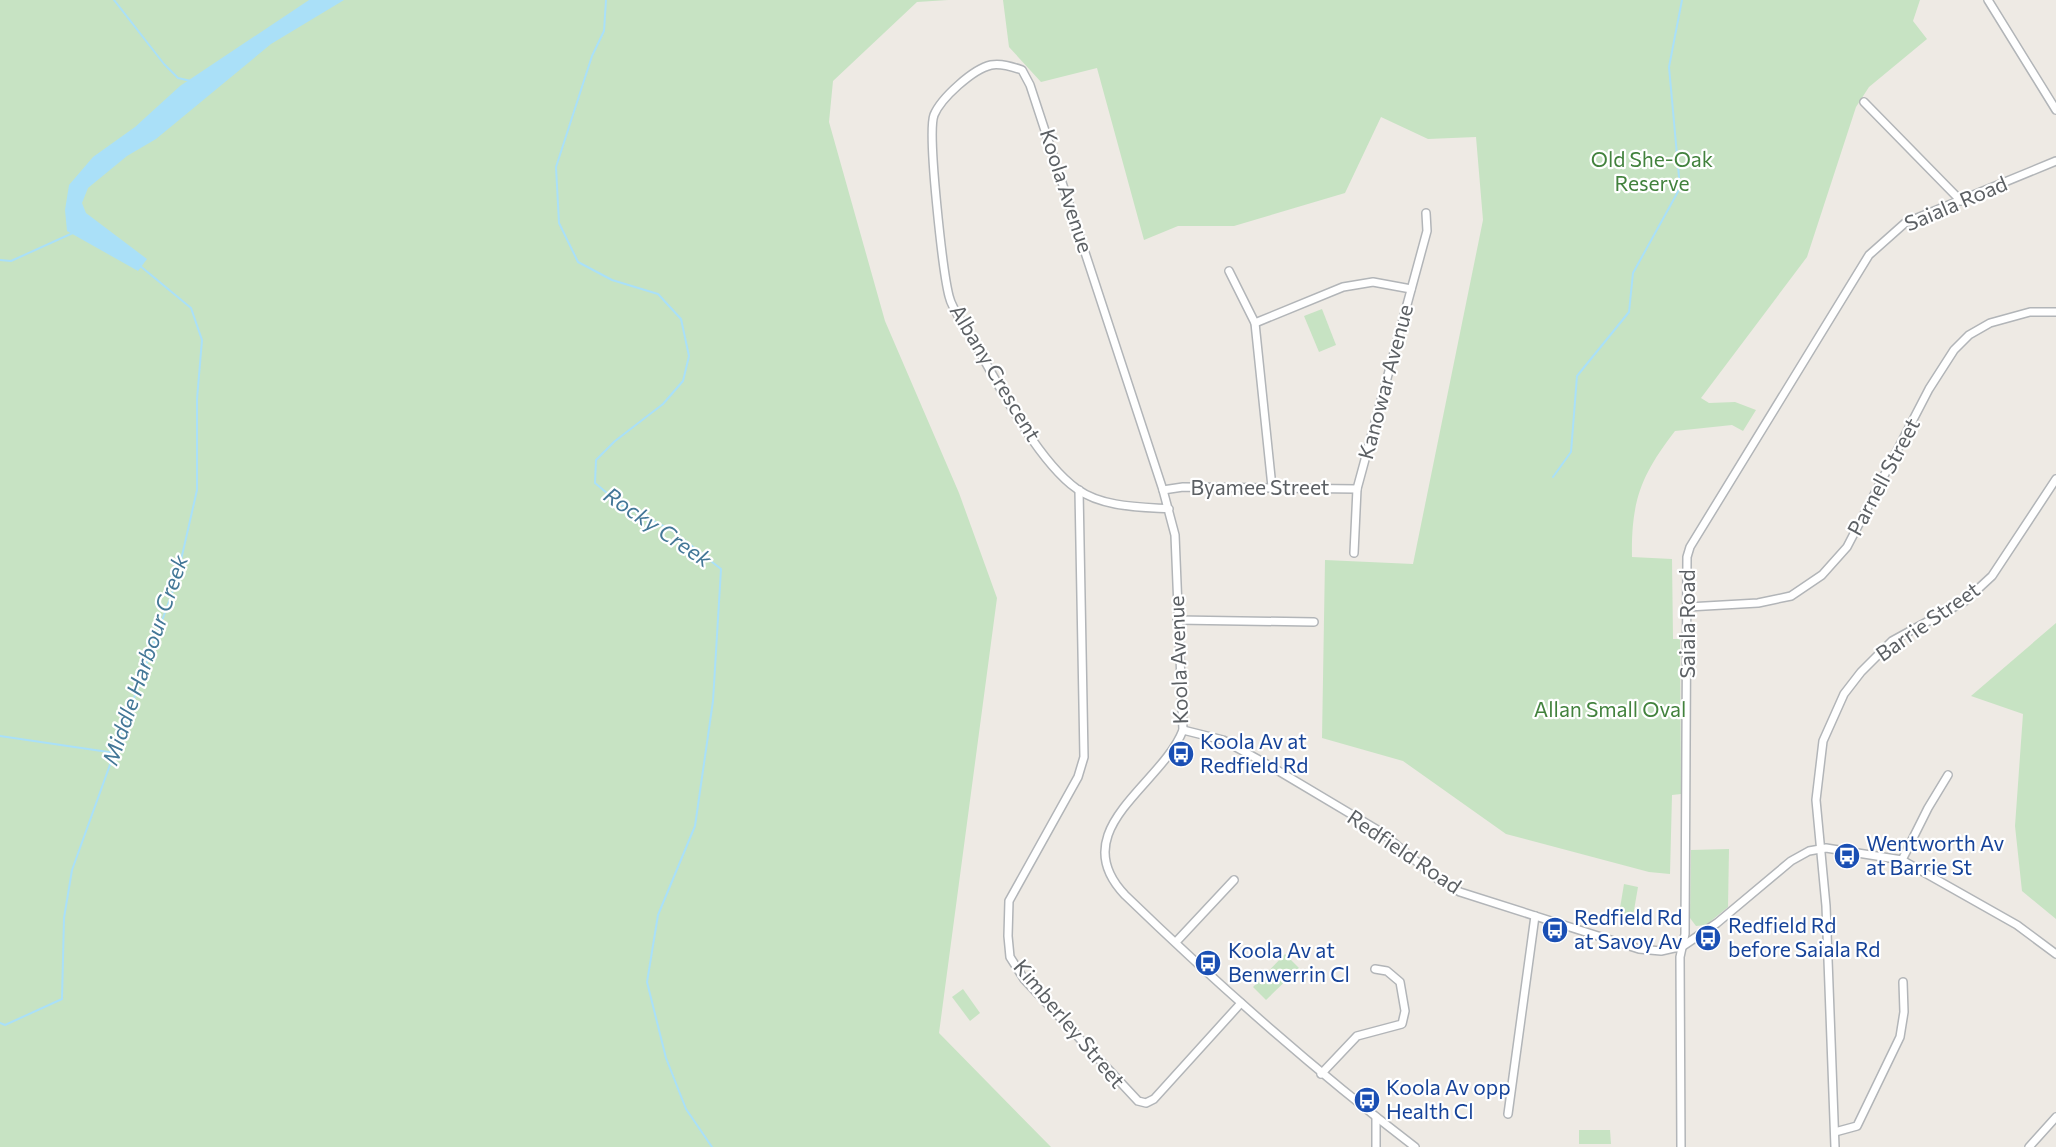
<svg xmlns="http://www.w3.org/2000/svg" width="2056" height="1147" font-family="Commissioner,sans-serif">
  <style>
    .green { fill: #c7e3c3 }
    .water { fill: #aae0f8 }
    .lines { fill: none; stroke-linecap: round; stroke-linejoin: round }
    .stream { stroke: #aae0f8; stroke-width: 2 }
    .street-casing { stroke: #b2b5b8; stroke-width: 10 }
    .street { stroke: #fff; stroke-width: 7 }
    .labels { text-anchor: middle; stroke-width: 4.5; stroke-linejoin: round; paint-order: stroke }
    .park-label { font-size: 21px; fill: #42823d; stroke: #fff }
    .street-label { font-size: 21px; fill: #5c6064; stroke: #fff }
    .transit-label { font-size: 21px; fill: #164399; stroke: #fff; text-anchor: start }
    .water-label { font-size: 22px; font-style: italic; fill: #437797; stroke: #fff }
  </style>
  <rect width="100%" height="100%" fill="#eeeae4"/>
  <!-- green -->
  <g class="green">
    <polygon points="0,0 948,0 917,2 833,81 829,122 885,321 959,493 997,598 939,1033 1051,1147 0,1147"/>
    <path d="M1003,0H1920L1913,21L1927,39L1869,87L1856,107L1807,257L1701,398L1709,403L1735,402L1756,410L1743,431L1732,425L1675,431C1641,475 1631,501 1632,557L1672,559L1673,639H1680L1681,794L1672,795L1670,874L1649,872L1506,834L1403,761L1322,738L1325,560L1413,564L1483,220L1476,137L1428,139L1381,117L1345,193L1234,226H1178L1144,240L1097,68L1041,82L1009,47Z"/>
    <polygon points="1322,309 1336,345 1319,352 1304,316"/>
    <polygon points="2056,623 2056,919 2022,891 2015,826 2023,714 1971,696"/>
    <polygon points="1729,849 1728,907 1706,925 1696,926 1690,918 1691,850"/>
    <polygon points="1624,884 1638,887 1633,916 1619,914"/>
    <polygon points="1285,954 1299,968 1266,1000 1253,987"/>
    <polygon points="963,989 980,1013 970,1021 952,997"/>
    <polygon points="1579,1130 1610,1130 1611,1144 1579,1144"/>
  </g>
  <!-- water -->
  <polygon class="water" points="309,0 344,0 271,44 156,139 127,156 88,188 82,203 86,213 147,259 138,271 67,231 65,210 69,185 93,157 135,127 180,86"/>
  <g class="lines">
    <!-- stream -->
    <g class="stream">
      <polyline points="114,0 164,64 178,78 191,81"/>
      <polyline points="606,0 604,31 592,56 556,167 559,223 578,262 612,280 658,294 681,319 689,356 683,381 663,404 615,441 596,460 595,483 620,504 673,531 721,569 713,701 695,826 658,915 647,982 666,1058 686,1109 712,1147"/>
      <polyline points="0,260 11,261 75,232"/>
      <polyline points="1553,477 1571,452 1577,376 1629,312 1633,273 1680,188 1669,67 1682,0"/>
      <polyline points="0,736 115,753"/>
      <polyline points="0,1023 5,1025 62,999 64,918 72,870 176,582 197,490 197,399 202,340 191,308 139,265"/>
    </g>
    <defs>
      <g id="street">
        <polyline points="1988,0 2056,110"/>
        <polyline points="1864,102 1961,201"/>
        <polyline points="1229,271 1255,323 1272,487"/>
        <polyline points="1255,323 1343,287 1373,282 1411,289"/>
        <polyline points="1079,490 1084,757 1078,777 1009,901 1008,936 1010,957 1024,979 1138,1101 1146,1103 1154,1099 1241,1003"/>
        <polyline points="1163,490 1183,487 1357,489"/>
        <path d="M1169,509C1139,507 1102,507 1077,489C1037,461 995,379 971,336C964,324 952,310 949,296C943,272 927,134 934,115C941,98 973,69 991,65C1001,63 1013,67 1022,70L1030,85L1163,490L1175,535L1183,730C1162,785 1063,830 1125,895C1217,984 1313,1069 1415,1147"/>
        <polyline points="1354,553 1357,489 1427,231 1426,213"/>
        <polyline points="1688,607 1758,603 1791,596 1822,575 1847,547 1929,389 1954,350 1969,335 1990,323 2030,312 2056,312"/>
        <polyline points="1177,620 1314,622"/>
        <polyline points="1183,730 1223,740 1272,767 1381,832 1440,881 1460,892 1639,949 1661,951 1683,946 1717,923 1791,861 1809,851 1826,848 1902,860 2017,925 2056,954"/>
        <polyline points="1902,860 1928,808 1948,775"/>
        <polyline points="1176,942 1234,880"/>
        <polyline points="1321,1074 1357,1036 1402,1024 1405,1011 1400,982 1387,971 1375,969"/>
        <polyline points="1508,1114 1535,916"/>
        <polyline points="1835,1132 1857,1126 1900,1037 1904,1012 1903,982"/>
        <polyline points="1376,1147 1376,1117"/>
        <polyline points="1681,1147 1680,957 1685,934 1687,557 1690,547 1869,255 1905,223 2056,161"/>
        <polyline points="1835,1147 1826,906 1816,800 1823,741 1844,694 1861,672 1892,641 1965,601 1992,576 2056,479"/>
        <polyline points="2029,1147 2056,1117"/>
      </g>
    </defs>
    <!-- street casing -->
    <use href="#street" class="street-casing"/>
    <!-- street -->
    <use href="#street" class="street"/>
  </g>
  <!-- icons -->
  <defs>
    <symbol id="bus-disc" viewBox="-11 -11 22 22"><circle r="9.5" fill="#1a4fb4" stroke="#fff"/><path d="M-5-6H5V4H4V6H2V4H-2V6H-4V4H-5ZM-3.5-4V0h7V-4ZM-3.5 1.2v1.5H-2V1.2ZM2 1.2v1.5H3.5V1.2Z" fill="#fff"/></symbol>
  </defs>
  <g fill-rule="evenodd">
    <use href="#bus-disc" x="1166" y="739" width="30" height="30"/>
    <use href="#bus-disc" x="1832" y="841" width="30" height="30"/>
    <use href="#bus-disc" x="1540" y="915" width="30" height="30"/>
    <use href="#bus-disc" x="1693" y="923" width="30" height="30"/>
    <use href="#bus-disc" x="1193" y="948" width="30" height="30"/>
    <use href="#bus-disc" x="1352" y="1085" width="30" height="30"/>
  </g>
  <g class="labels">
    <!-- park labels -->
    <g class="park-label">
      <text x="1652" y="167">Old She-Oak<tspan x="1652" dy="24">Reserve</tspan></text>
      <text x="1610" y="717">Allan Small Oval</text>
    </g>
    <!-- street labels -->
    <g class="street-label">
      <text transform="translate(1066 191) rotate(72)" y="7">Koola Avenue</text>
      <text transform="translate(1956 204) rotate(-23)" y="7">Saiala Road</text>
      <text transform="translate(995 373) rotate(59)" y="7">Albany Crescent</text>
      <text transform="translate(1386 382) rotate(-75)" y="7">Kanowar Avenue</text>
      <text transform="translate(1884 477) rotate(-62)" y="7">Parnell Street</text>
      <text x="1260" y="495">Byamee Street</text>
      <text transform="translate(1928 622) rotate(-35)" y="7">Barrie Street</text>
      <text transform="translate(1688 624) rotate(-90)" y="7">Saiala Road</text>
      <text transform="translate(1179 660) rotate(-92)" y="7">Koola Avenue</text>
      <text transform="translate(1404 852) rotate(34)" y="7">Redfield Road</text>
      <text transform="translate(1069 1024) rotate(50)" y="7">Kimberley Street</text>
    </g>
    <!-- transit labels -->
    <g class="transit-label">
      <text x="1200" y="749">Koola Av at<tspan x="1200" dy="24">Redfield Rd</tspan></text>
      <text x="1866" y="851">Wentworth Av<tspan x="1866" dy="24">at Barrie St</tspan></text>
      <text x="1574" y="925">Redfield Rd<tspan x="1574" dy="24">at Savoy Av</tspan></text>
      <text x="1728" y="933">Redfield Rd<tspan x="1728" dy="24">before Saiala Rd</tspan></text>
      <text x="1228" y="958">Koola Av at<tspan x="1228" dy="24">Benwerrin Cl</tspan></text>
      <text x="1386" y="1095">Koola Av opp<tspan x="1386" dy="24">Health Cl</tspan></text>
    </g>
    <!-- water labels -->
    <g class="water-label">
      <text transform="translate(658 527) rotate(34)" y="8">Rocky Creek</text>
      <text transform="translate(145 660) rotate(-71)" y="8">Middle Harbour Creek</text>
    </g>
  </g>
</svg>
